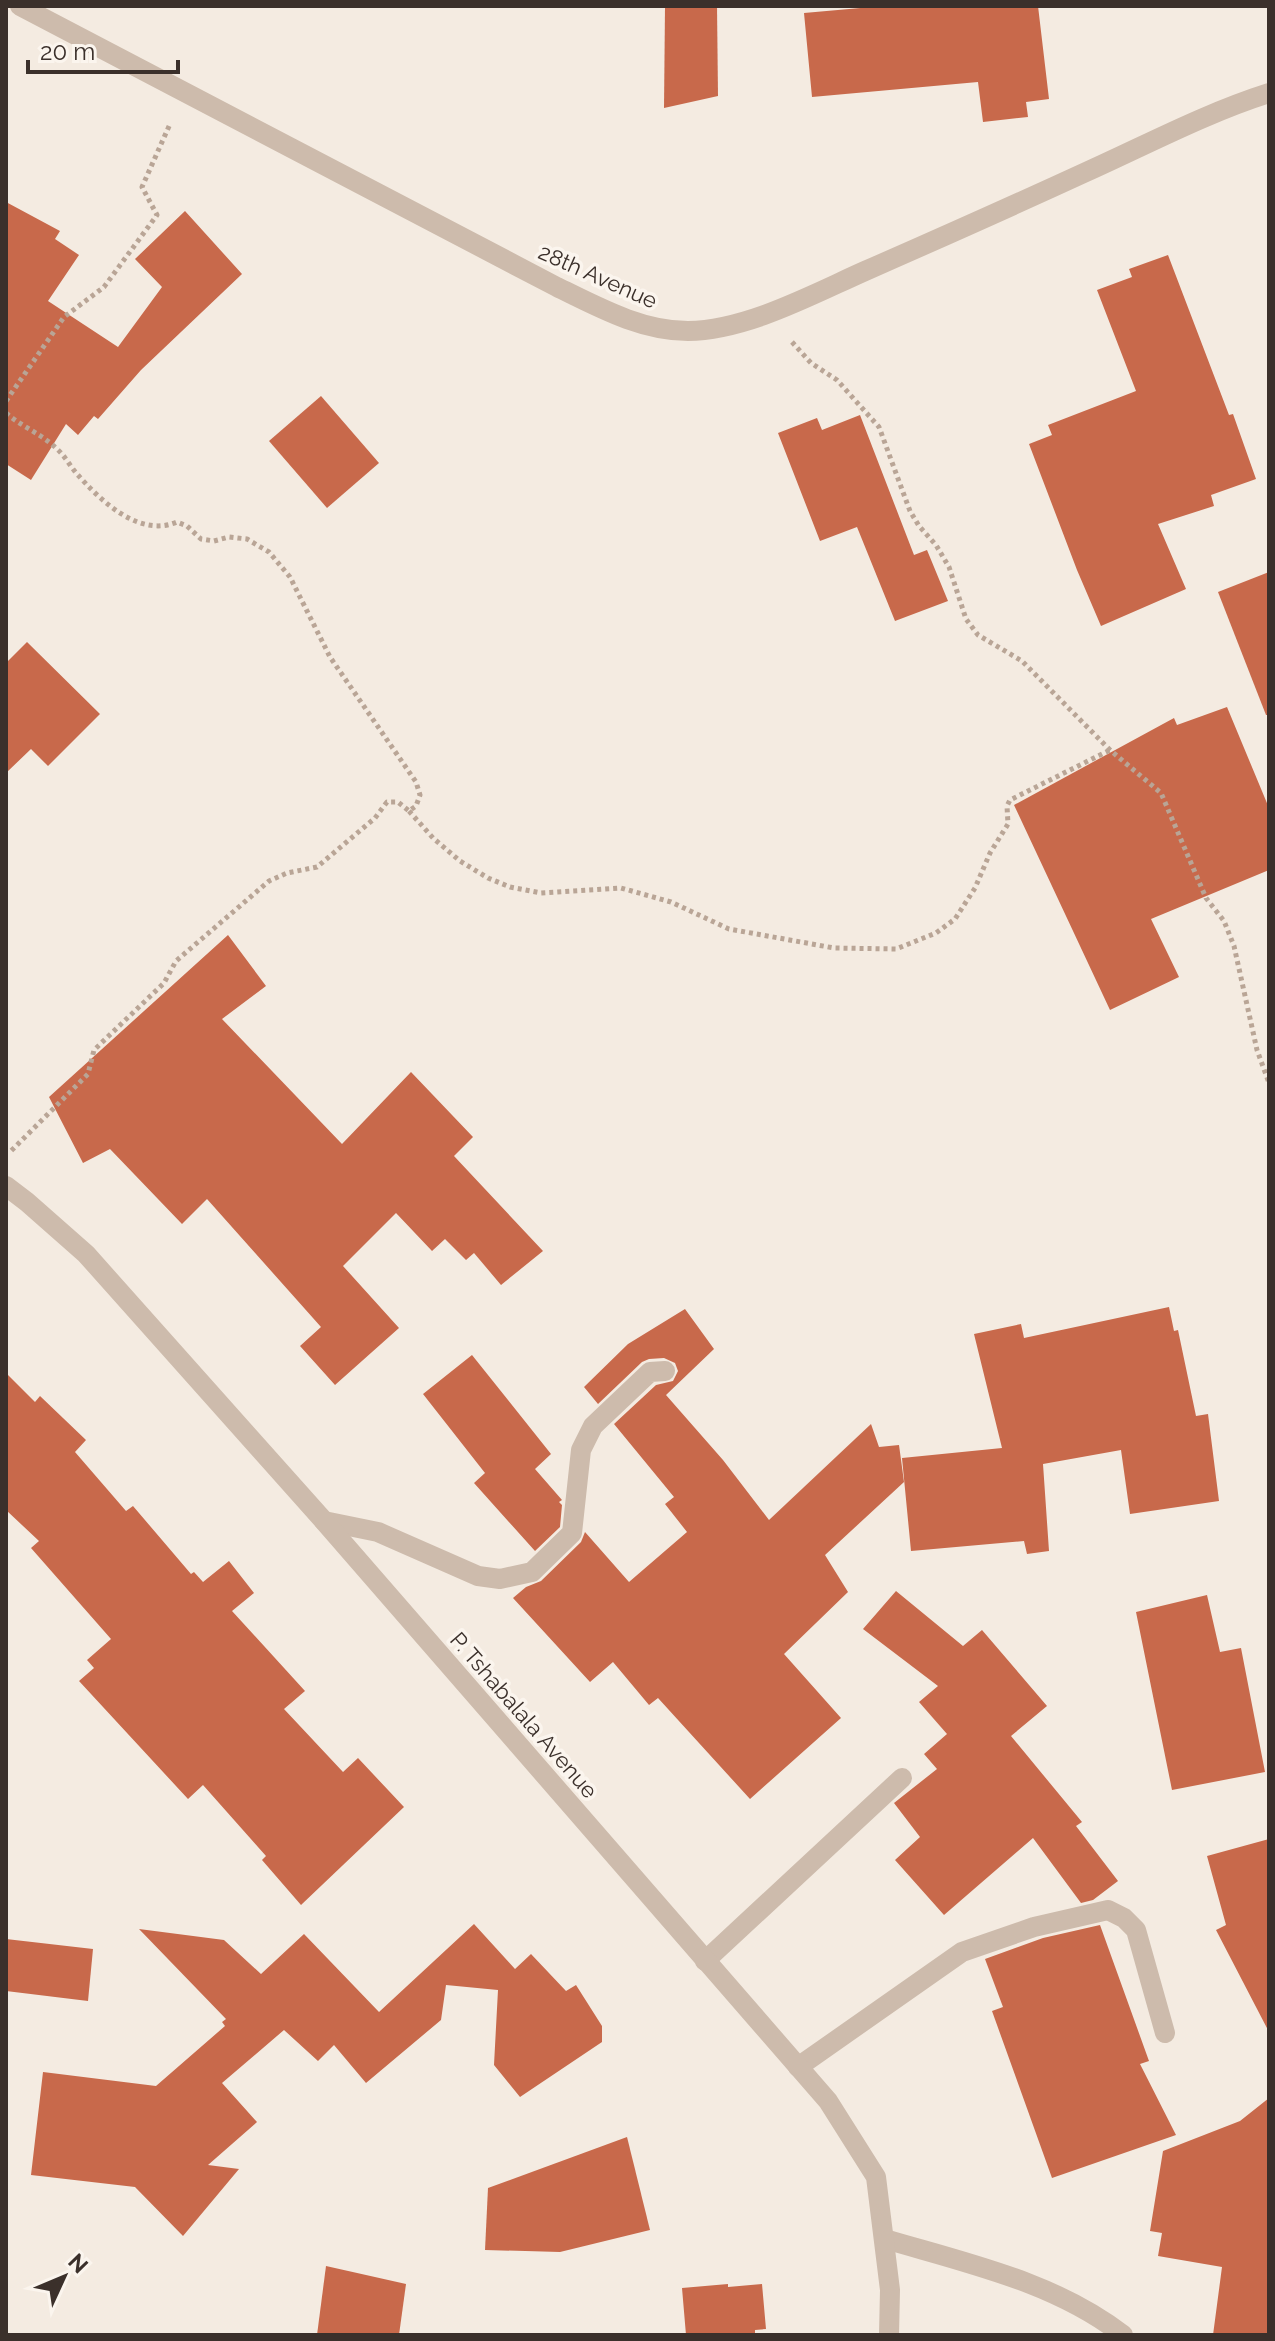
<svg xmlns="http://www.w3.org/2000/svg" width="1275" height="2341" font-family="Raleway,sans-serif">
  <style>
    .building { fill: #c8694b }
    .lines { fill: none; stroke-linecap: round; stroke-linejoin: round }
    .path { stroke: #b9a596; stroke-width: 5; stroke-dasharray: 4 4; stroke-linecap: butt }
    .lane { stroke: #cdbbac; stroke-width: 20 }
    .street { stroke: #cdbbac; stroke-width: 20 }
    .labels { text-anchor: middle; stroke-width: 7; stroke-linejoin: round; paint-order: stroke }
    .street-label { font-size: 22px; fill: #3b302b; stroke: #fbf5ee }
  </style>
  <rect width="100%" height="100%" fill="#f4ebe1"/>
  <!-- building -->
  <g class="building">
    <polygon points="717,6 718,96 664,108 665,7"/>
    <polygon points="883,6 1038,6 1049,99 1026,102 1028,117 983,122 978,82 812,97 804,13"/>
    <polygon points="6,202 60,231 55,239 79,255 48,301 118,347 162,287 135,259 185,211 242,274 141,370 98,419 94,416 78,435 66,424 31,480 6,464"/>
    <polygon points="1168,255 1229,415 1233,414 1256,479 1211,495 1214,506 1158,524 1186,589 1101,626 1077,570 1029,444 1052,435 1048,425 1136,391 1097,290 1132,277 1129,269"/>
    <polygon points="321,396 379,463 327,508 269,441"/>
    <polygon points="860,415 914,555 927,550 948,601 895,621 857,527 820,541 778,433 817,418 822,430"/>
    <polygon points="1269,572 1269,715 1266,715 1218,592"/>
    <polygon points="27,642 100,714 48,766 31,749 6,773 6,663"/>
    <polygon points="1227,707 1269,808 1269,870 1151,919 1179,977 1110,1010 1014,805 1174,718 1177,725"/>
    <polygon points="228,935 266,986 222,1019 342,1144 411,1072 473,1137 454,1156 543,1251 501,1285 474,1253 466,1260 445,1239 432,1251 396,1213 343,1266 399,1328 335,1385 300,1346 321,1327 207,1199 182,1224 110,1149 83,1163 49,1097"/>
    <polygon points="1169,1307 1174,1331 1178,1330 1196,1416 1208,1414 1219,1501 1130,1514 1121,1450 1043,1464 1049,1551 1027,1554 1024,1541 911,1551 902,1458 1002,1448 974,1334 1021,1324 1024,1338"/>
    <polygon points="685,1309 714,1349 666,1395 723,1460 769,1520 871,1424 879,1447 899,1445 904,1482 825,1555 848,1592 784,1654 841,1718 750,1799 658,1698 649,1705 613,1662 590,1682 513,1598 526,1587 541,1581 581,1542 585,1532 629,1582 687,1532 665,1504 674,1497 614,1424 656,1385 673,1381 678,1371 675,1363 664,1358 649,1359 642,1362 598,1404 584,1387 628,1344"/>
    <polygon points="472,1355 551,1454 535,1469 562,1500 559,1502 562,1505 560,1527 535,1551 474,1483 485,1473 423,1394"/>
    <polygon points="6,1373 35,1402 40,1396 86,1440 75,1452 126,1511 133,1506 191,1574 194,1572 203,1582 229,1561 254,1593 232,1611 305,1691 284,1709 343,1772 358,1758 404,1807 301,1905 262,1860 266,1856 203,1785 188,1799 79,1681 94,1668 87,1660 111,1639 31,1548 39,1541 6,1510"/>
    <polygon points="896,1591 963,1646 982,1630 1047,1706 1011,1736 1082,1822 1076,1826 1118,1881 1093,1900 1081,1903 1033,1838 944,1915 895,1860 920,1837 894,1803 937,1769 924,1754 947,1734 919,1702 938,1686 863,1629"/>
    <polygon points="1207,1595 1220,1652 1241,1648 1265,1772 1172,1790 1136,1612"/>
    <polygon points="1269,1839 1269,2032 1216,1930 1226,1925 1207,1856"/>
    <polygon points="474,1924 515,1969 531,1954 566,1991 576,1985 602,2026 602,2042 520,2097 494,2065 498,1990 446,1985 441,2020 366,2083 334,2045 318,2061 284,2030 222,2083 257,2122 208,2165 239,2169 183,2236 135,2187 31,2175 43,2072 156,2086 225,2026 222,2022 226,2019 139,1929 224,1940 261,1974 304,1934 379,2012"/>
    <polygon points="1100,1925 1149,2061 1140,2064 1176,2135 1052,2178 992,2011 1003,2007 985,1959 1043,1938"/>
    <polygon points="6,1939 93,1949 88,2001 6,1991"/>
    <polygon points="1269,2098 1269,2335 1213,2335 1222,2267 1158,2256 1162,2233 1150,2231 1163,2151 1240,2121"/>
    <polygon points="627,2137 650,2230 560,2252 485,2250 488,2188"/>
    <polygon points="326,2266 406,2284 399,2335 317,2335"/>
    <polygon points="728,2284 728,2287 762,2284 766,2329 755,2330 755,2335 686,2335 682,2288"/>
  </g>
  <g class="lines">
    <!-- path -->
    <g class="path">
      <polyline points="792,342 811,363 837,380 879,427 910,511 919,526 936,545 949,567 966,619 978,635 1022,661 1110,750 1161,793 1206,898 1224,921 1234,946 1257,1050 1269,1083"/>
      <polyline points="6,401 64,317 104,287 157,215 142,187 170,124"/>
      <path d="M6,413C22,427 42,434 57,449C65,456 70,466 77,474C101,501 139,538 177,522L187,526L201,539L214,541L229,537L247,539L269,552L290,577L330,657L416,782L420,795L416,806L409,811L398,802H387L375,818L317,867L287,873L269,881L176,961L164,983L94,1050L88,1074L9,1153"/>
      <polyline points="409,811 433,838 460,861 488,878 510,887 541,893 621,888 671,902 729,929 834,948 896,949 936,933 955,919 975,888 990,853 1008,824 1007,806 1010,800 1110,750"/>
    </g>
    <!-- lane -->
    <g class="lane">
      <polyline points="324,1521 378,1532 478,1576 500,1579 532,1572 572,1533 581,1450 593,1426 650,1372 665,1371"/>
      <polyline points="705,1961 902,1778"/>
      <polyline points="798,2067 962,1952 1034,1927 1108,1910 1124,1918 1136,1930 1165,2033"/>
      <path d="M885,2239C966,2263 1055,2282 1123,2335"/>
    </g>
    <!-- street -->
    <g class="street">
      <path d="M20,6L557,287C598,307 641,331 688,331C747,330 811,295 865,271C938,239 1012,206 1086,172C1146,145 1206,113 1269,93"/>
      <polyline points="6,1186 27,1202 86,1254 324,1521 828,2101 876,2177 890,2290 889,2335"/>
    </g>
  </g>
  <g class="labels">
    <!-- street labels -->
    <g class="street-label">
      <text transform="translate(598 276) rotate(24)" y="8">28th Avenue</text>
      <text transform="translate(524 1715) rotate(49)" y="8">P. Tshabalala Avenue</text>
    </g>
  </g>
  <!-- border -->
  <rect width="1275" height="2341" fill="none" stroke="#3b302b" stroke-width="16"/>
  <!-- north arrow -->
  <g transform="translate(64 2277) rotate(46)" stroke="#fbf5ee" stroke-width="6" paint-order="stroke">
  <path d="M0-6L14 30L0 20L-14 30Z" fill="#3b302b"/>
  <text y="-12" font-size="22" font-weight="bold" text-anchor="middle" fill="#3b302b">N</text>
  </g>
  <!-- scale -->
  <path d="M28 60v12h150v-12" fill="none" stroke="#3b302b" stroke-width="4"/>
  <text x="40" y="60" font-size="24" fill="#3b302b" stroke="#fbf5ee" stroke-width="6" paint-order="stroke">20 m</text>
</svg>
